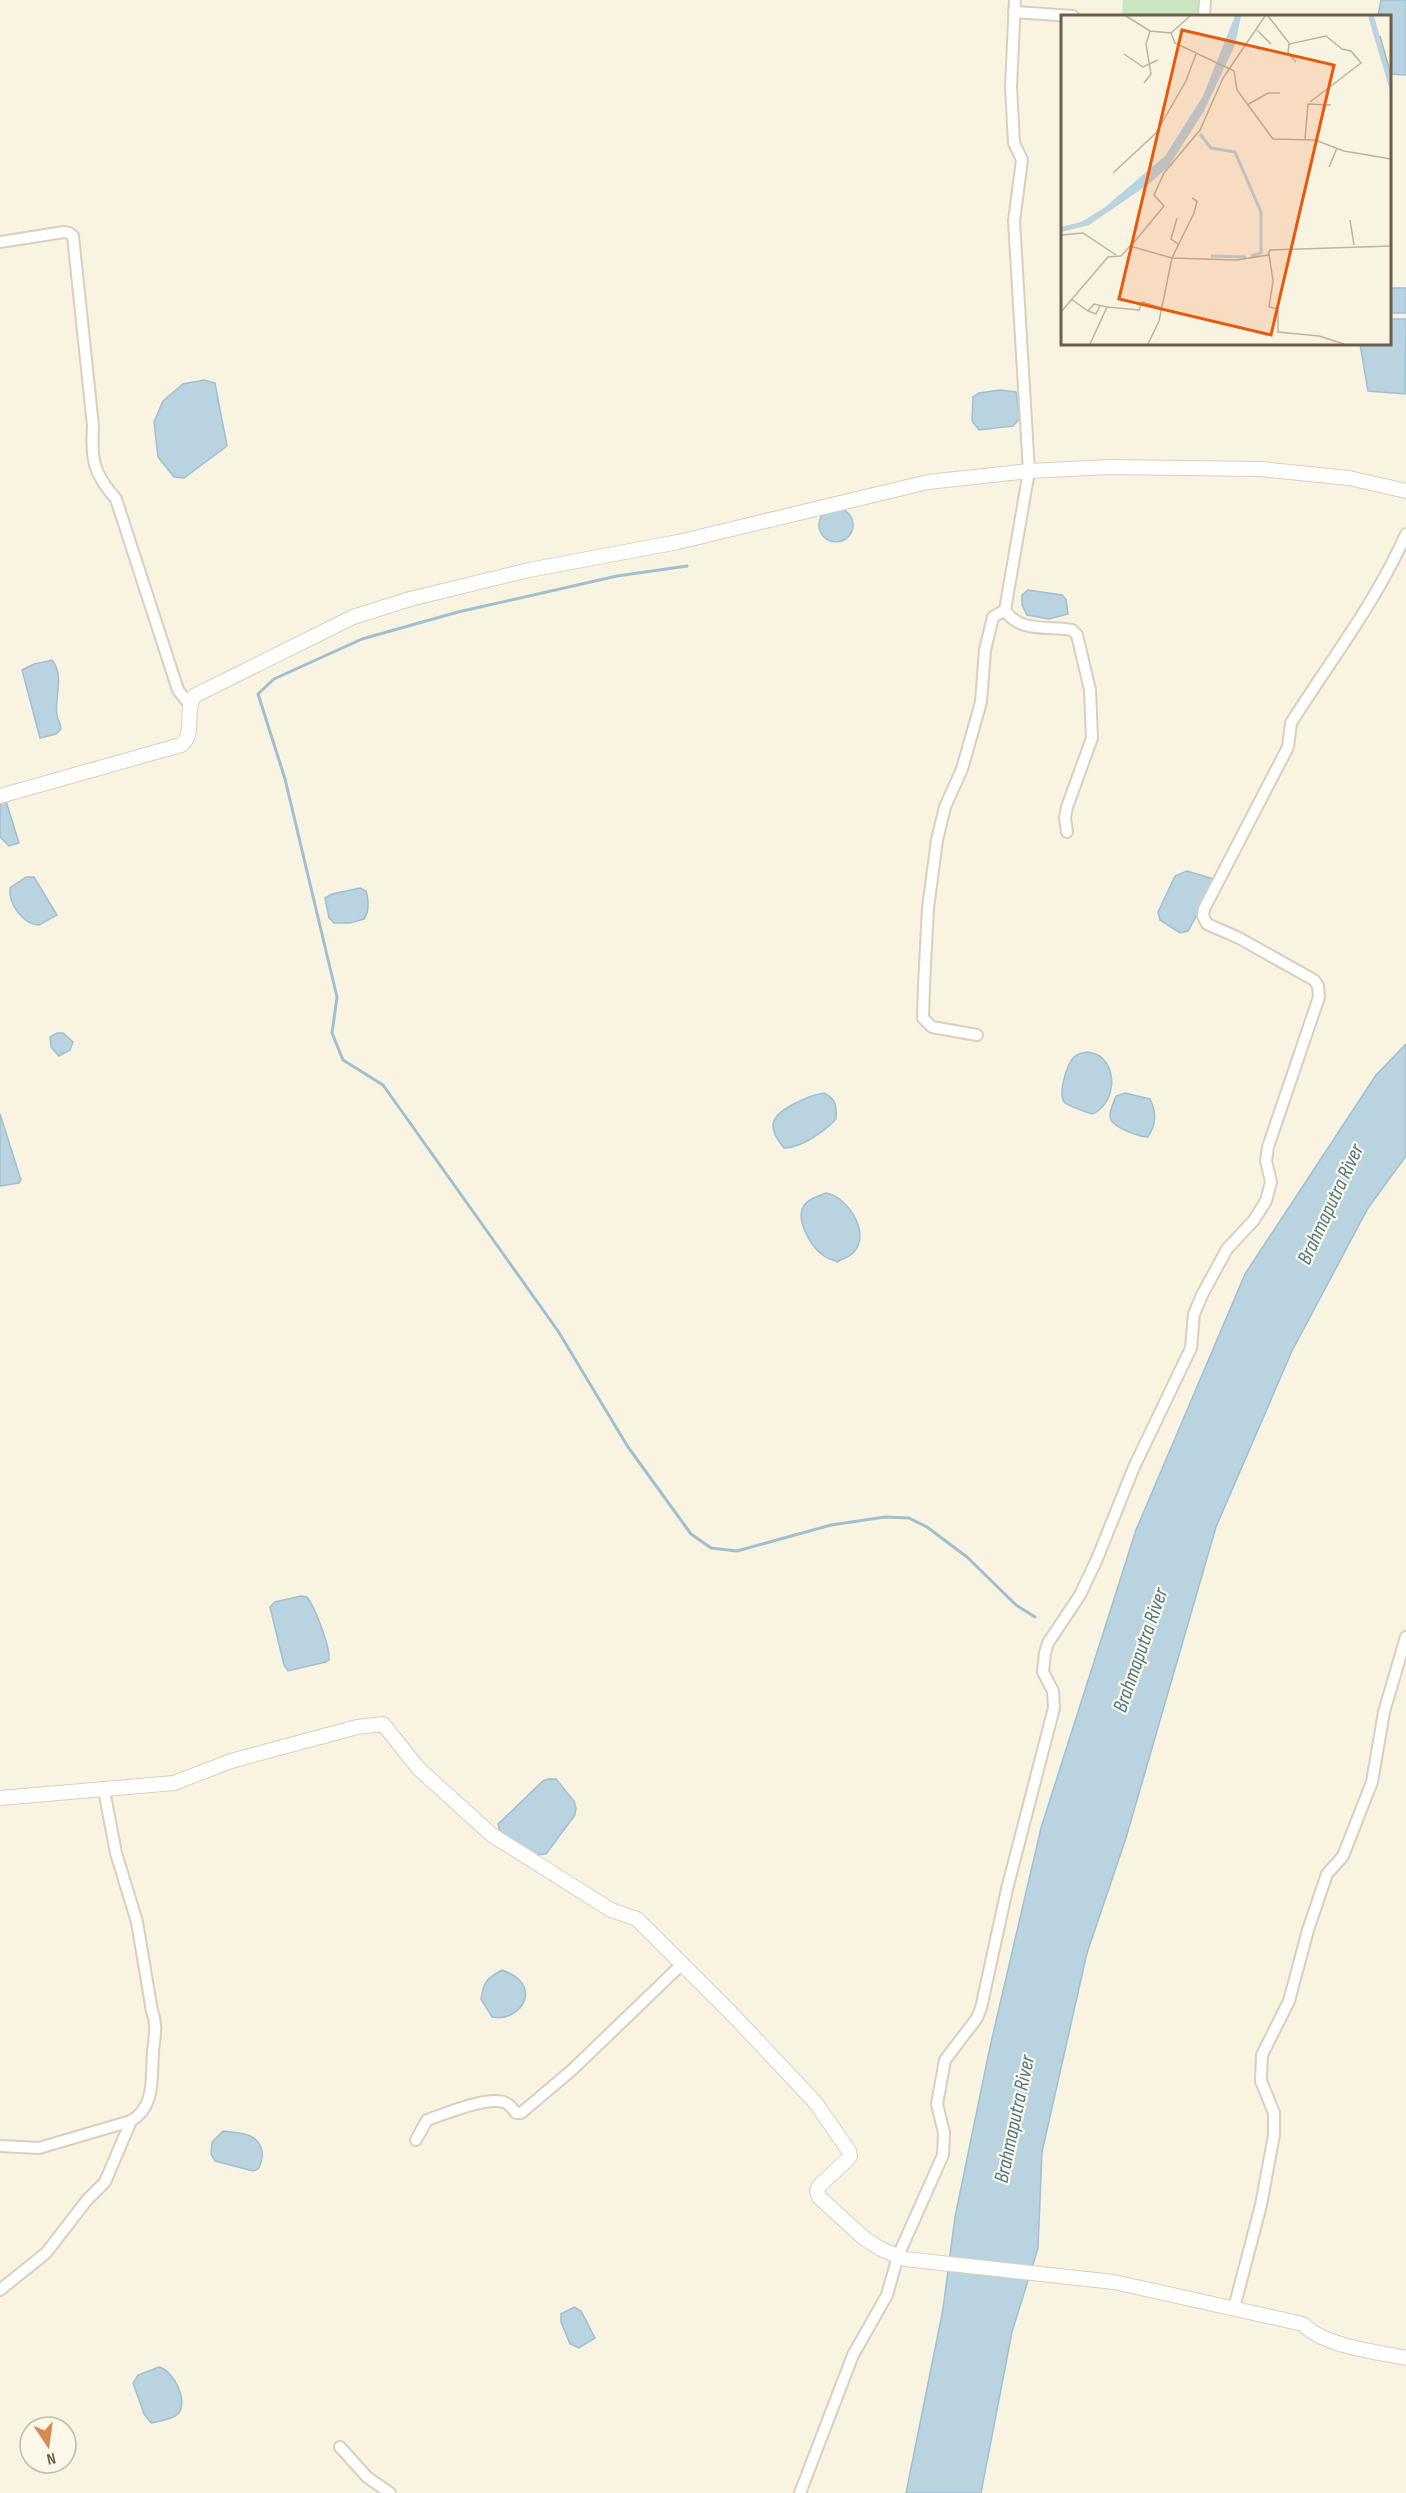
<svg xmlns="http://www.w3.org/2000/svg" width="1406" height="2493" font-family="'Sofia Sans Condensed',sans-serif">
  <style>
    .green { fill: #cae5c2 }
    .water { fill: #b9d3e0; stroke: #a0c0d1; stroke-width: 1.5 }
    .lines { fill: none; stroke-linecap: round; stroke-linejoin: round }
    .stream { stroke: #a0c0d1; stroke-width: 3 }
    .minor-casing { stroke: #d9cfbd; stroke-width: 14 }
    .tertiary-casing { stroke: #d9cfbd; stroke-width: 16 }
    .minor { stroke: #fff; stroke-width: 10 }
    .tertiary { stroke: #fff; stroke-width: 14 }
    .labels { text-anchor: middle; stroke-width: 4.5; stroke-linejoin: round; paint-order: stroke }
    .water-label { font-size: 21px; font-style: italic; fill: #4e778c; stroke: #fdf8e7 }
    .inset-river { fill: none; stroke: #b9d3e0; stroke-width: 3 }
    .inset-road { fill: none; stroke: #bdb3a1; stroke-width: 1.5 }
    .view { fill: #e8590c; fill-opacity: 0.15; stroke: #e8590c; stroke-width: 3 }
    .inset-edge { fill: none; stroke: #6d5d4b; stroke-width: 3 }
  </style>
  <rect width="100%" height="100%" fill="#f9f4e2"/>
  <!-- green -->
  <polygon class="green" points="1123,0 1200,0 1198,16 1122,16"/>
  <!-- water -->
  <g class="water">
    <polygon points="1381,0 1406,0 1406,75 1390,74 1390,16 1378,16"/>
    <rect x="1390" y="288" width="16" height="25"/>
    <polygon points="1390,319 1406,319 1405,394 1368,391 1360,344 1390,344"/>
    <polygon points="204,380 215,383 227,446 184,478 174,477 158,457 154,422 163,401 183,384"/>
    <polygon points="1000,390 1016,392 1020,418 1013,426 979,430 972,421 973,397 979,393"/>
    <circle cx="836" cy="525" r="17"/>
    <polygon points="1028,590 1062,595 1066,599 1068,614 1049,619 1027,615 1022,605 1022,595"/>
    <path d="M52,660C65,676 54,697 57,715C58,721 61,723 61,729L56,734L40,738L22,670L34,664Z"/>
    <polygon points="0,799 6,801 19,843 9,846 0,837"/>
    <polygon points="1187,871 1211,878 1213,883 1191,926 1188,931 1180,933 1160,920 1158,912 1175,876"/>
    <path d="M26,877H34L57,915L39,925C23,925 8,903 10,888Z"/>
    <path d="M360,888L366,891C369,901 370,910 364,919L350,923H334L329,918L325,898L332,894Z"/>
    <polygon points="57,1033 63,1033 73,1042 70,1050 59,1056 51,1047 50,1037"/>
    <polygon points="1406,1044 1406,1156 1368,1208 1292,1351 1216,1527 1126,1838 1087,1953 1042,2152 1038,2248 1012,2332 981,2493 906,2493 943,2309 955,2217 990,2047 1041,1828 1136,1530 1245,1274 1376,1075"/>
    <path d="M1088,1052C1092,1053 1098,1054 1101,1057C1119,1072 1113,1106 1092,1114C1085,1111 1072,1108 1065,1103C1057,1095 1067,1064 1074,1057C1078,1053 1083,1053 1088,1052Z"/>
    <path d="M824,1093C836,1099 837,1106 836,1119C825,1131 801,1148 784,1148C779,1142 773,1134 773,1126C772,1110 811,1095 824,1093Z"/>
    <path d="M1125,1093L1150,1099C1157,1113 1156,1124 1148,1137C1141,1137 1135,1134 1129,1132C1106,1123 1107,1118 1116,1096Z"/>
    <polygon points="0,1114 21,1180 19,1183 0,1186"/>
    <path d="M826,1193C848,1197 871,1233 854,1252C850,1257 842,1259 837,1262C833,1260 828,1259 824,1256C812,1248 796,1222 803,1207C807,1199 819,1196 826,1193Z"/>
    <path d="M301,1596L307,1597C315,1607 330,1646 329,1660L326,1662L288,1671L284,1665L270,1607L275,1602Z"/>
    <polygon points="548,1779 556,1779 574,1801 576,1808 575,1815 546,1854 534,1855 500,1832 498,1824 543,1781"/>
    <path d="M502,1970C546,1985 520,2023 492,2017L481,1999C484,1981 486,1979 502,1970Z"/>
    <path d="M223,2131C239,2133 258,2132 262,2151C263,2158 261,2164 258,2169L253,2171L215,2161L211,2154L212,2142Z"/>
    <polygon points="574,2307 581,2311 595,2338 579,2348 570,2344 561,2322 561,2314"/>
    <path d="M159,2367C174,2371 189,2401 178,2414C172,2420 159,2421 151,2423L144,2414L133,2383L138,2375Z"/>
  </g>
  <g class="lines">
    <!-- stream -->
    <polyline class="stream" points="687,566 617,576 458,612 362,639 274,679 258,694 285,779 337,997 332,1033 343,1060 383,1085 558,1331 628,1447 691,1534 711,1548 737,1551 831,1525 885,1517 909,1518 927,1527 967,1557 1016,1605 1035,1617"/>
    <defs>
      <g id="minor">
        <polyline points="1014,12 1073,16"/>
        <polyline points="1204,16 1205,0"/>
        <path d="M0,242L64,232L69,233L73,236L93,426C91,459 93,473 116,499L178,690L189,704"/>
        <path d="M1005,610C1018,633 1051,626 1072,630L1077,635L1090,690L1092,738L1067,807L1065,818L1067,832"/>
        <polyline points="977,1035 932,1027 923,1018 924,985 928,908 937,840 945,807 962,769 981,702 985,650 993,617 1005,610 1029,471 1014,221 1022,160 1014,143 1011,87 1015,0"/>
        <path d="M416,2140L427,2120C445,2114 489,2095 506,2103C510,2105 513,2109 516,2113H521L572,2070L681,1965"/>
        <path d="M0,2146L39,2148L131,2121C156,2106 151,2077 153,2053C154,2037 158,2027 152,2011L137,1922L116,1853L104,1790"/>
        <polyline points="0,2290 46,2253 87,2200 105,2182 131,2121"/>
        <polyline points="1234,2308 1261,2205 1274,2135 1274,2113 1261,2081 1262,2055 1289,2001 1308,1930 1327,1874 1343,1856 1372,1782 1384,1712 1406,1637"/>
        <polyline points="340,2447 367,2477 390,2493"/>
        <path d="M800,2493L853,2355L887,2295L898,2256L943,2155L944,2133L937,2104L945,2060L977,2018L981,2008L1007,1889L1054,1708L1053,1691L1043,1672L1045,1653L1048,1643L1080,1595L1097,1559L1134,1467L1191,1348L1194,1314L1202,1295L1227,1249L1254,1220L1266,1201L1271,1182L1266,1161L1268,1147L1319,997L1318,986L1314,980L1239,938L1207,924L1203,916L1204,909L1288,747L1291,723C1330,661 1376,602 1406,534"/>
      </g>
      <g id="tertiary">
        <path d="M0,796L181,745C196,734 184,711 194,696L353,617L410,599L529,570L678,542L928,482L1029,471L1109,467L1261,469L1349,478L1406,491"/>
        <path d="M0,1798L174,1783L231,1761L357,1727L383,1724L419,1769L492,1835L611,1910L637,1919L732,2014L815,2102L849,2151L850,2156L847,2160L819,2186L817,2191L819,2197L865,2239L881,2249L905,2259L1114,2282L1303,2324C1323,2346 1377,2352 1406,2358"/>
      </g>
    </defs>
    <!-- minor casing -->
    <use href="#minor" class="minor-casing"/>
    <!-- tertiary casing -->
    <use href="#tertiary" class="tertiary-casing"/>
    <!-- minor -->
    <use href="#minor" class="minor"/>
    <!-- tertiary -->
    <use href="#tertiary" class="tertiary"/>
  </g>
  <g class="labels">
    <!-- water labels -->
    <g class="water-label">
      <text transform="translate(1330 1204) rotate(-65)" y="7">Brahmaputra River</text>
      <text transform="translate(1140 1650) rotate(-71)" y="7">Brahmaputra River</text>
      <text transform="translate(1014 2119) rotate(-78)" y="7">Brahmaputra River</text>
    </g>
  </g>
  <!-- overview -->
  <g transform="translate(1061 15)">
    <rect width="330" height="330" fill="#f9f4e2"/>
    <path d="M174,1H180L174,30L143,96L108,151L88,169L28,210L0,217V212L20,207L43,193L104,141L142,81ZM307,1H313L330,62V79Z" fill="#b9d3e0"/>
    <path class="inset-river" d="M139,119L150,133L174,137L200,197V238L190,241M150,241L185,242"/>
    <path class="inset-road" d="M65,1L89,16L110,18L129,1M207,1L228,28M196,15L210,29M110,18L114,28L173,56L176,75L212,124L254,125L283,136L330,144M319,21L330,60M63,39L82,52L97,45M235,47L227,38L228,29L265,21L281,34L290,36L300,48L249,87M83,68L90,59L85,29L89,16M186,90L207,78H219M244,124L247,89L270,90M268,152L276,133M52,158L95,118L125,66L135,39M116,203L110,224L117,229M289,205L293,230M0,220L22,218L55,240M70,231L103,191L93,180L103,158L139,115L162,63L204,1M208,239L212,266L208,292L217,294V317L258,321L283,329M10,284L27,296L33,289L46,292L29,329M46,292L78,295L81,287L101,293M27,296L35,299L39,290M0,297L47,242L60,241L69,231L111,243L176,245L207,240L209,235L330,231M87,329L98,306L111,243L133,198L136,186L131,183"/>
    <path class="view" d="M121,15L273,50L210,320L58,284Z"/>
    <rect width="330" height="330" class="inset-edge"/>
  </g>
  <!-- north arrow -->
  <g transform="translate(48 2445) rotate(167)"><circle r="28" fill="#fdf8e7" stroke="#c3baa9" stroke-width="1.5"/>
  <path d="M0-4.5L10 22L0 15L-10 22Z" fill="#d78853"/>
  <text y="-9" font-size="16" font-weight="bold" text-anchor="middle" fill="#6d5d4b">N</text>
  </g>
</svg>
